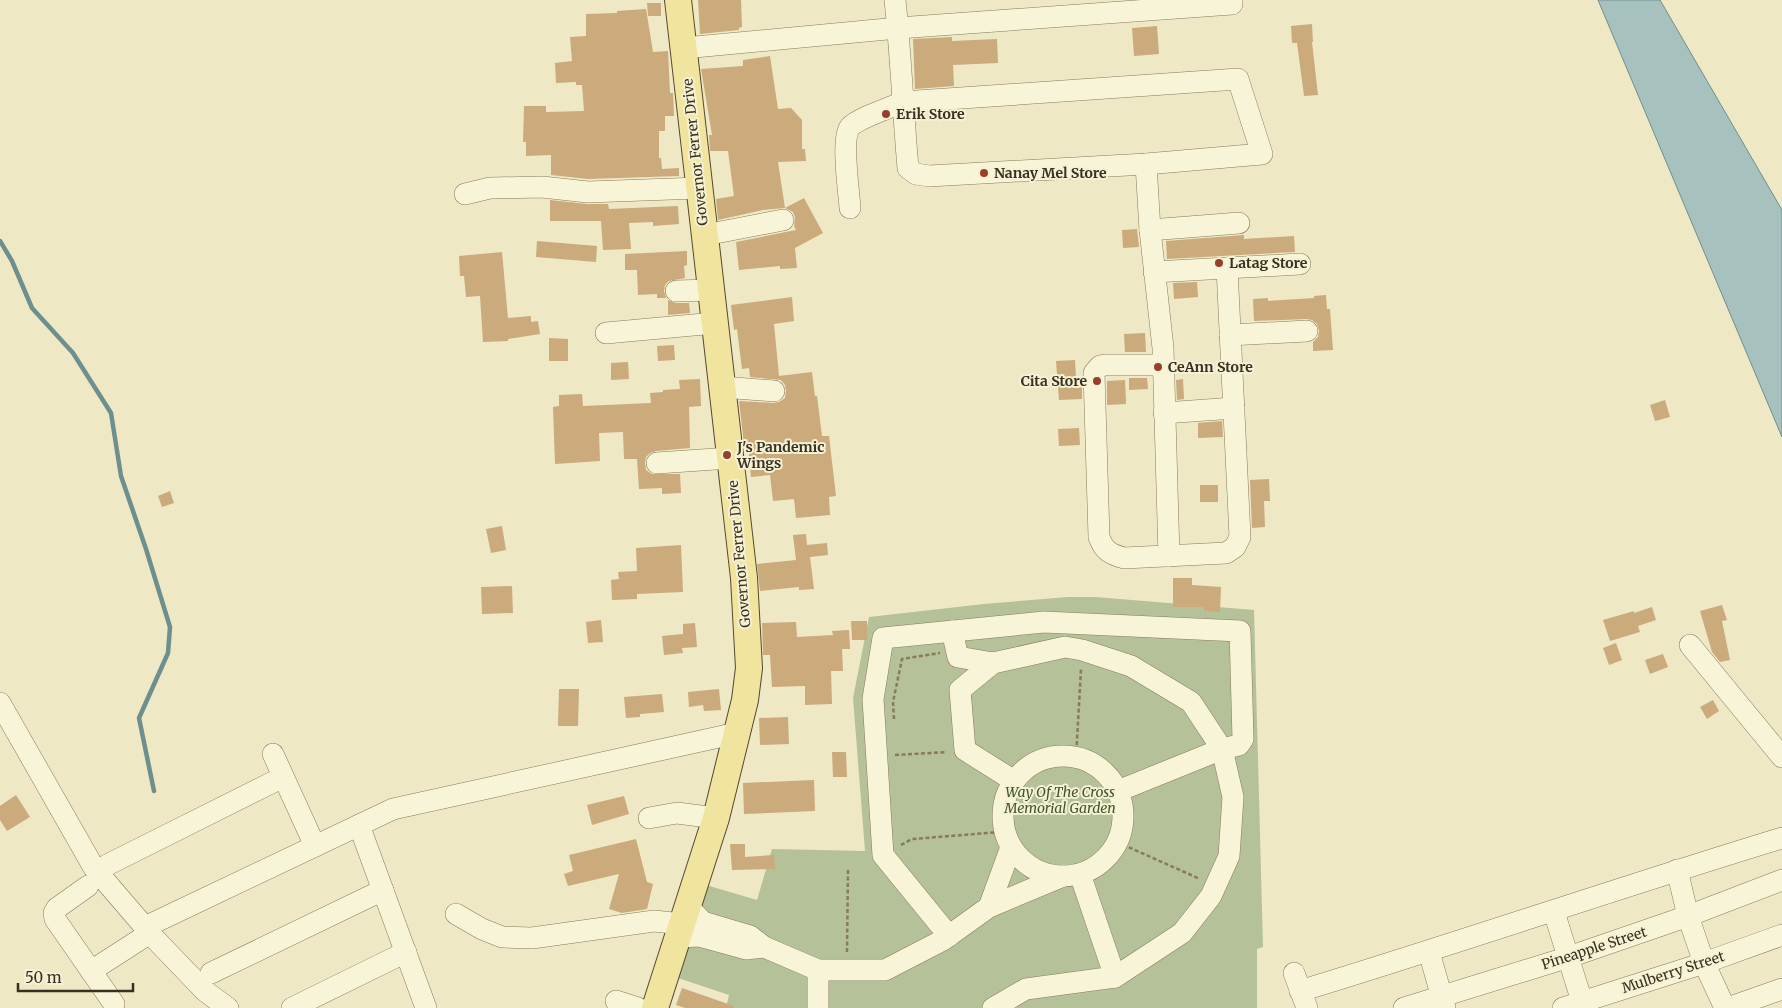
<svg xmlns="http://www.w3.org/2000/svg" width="1782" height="1008" font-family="Merriweather,serif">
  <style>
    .cemetery { fill: #b5c198 }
    .water { fill: #a7c1be; stroke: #6d8f8d }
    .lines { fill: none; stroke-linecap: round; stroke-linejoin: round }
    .stream { stroke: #6d8f8d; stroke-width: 4.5 }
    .building { fill: #cbaa7c }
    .minor-casing { stroke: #887b5b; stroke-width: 22 }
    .major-casing { stroke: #56482f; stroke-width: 28 }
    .path { stroke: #887b5b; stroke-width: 2.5; stroke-dasharray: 4 2.5; stroke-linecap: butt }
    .minor { stroke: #f8f4d8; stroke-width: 21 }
    .major { stroke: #f0e49e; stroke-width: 26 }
    .poi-dot { fill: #973e2c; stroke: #f5f1d5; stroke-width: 2 }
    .labels { text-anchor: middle; stroke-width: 4; stroke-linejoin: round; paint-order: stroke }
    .poi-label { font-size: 14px; font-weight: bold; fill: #39301f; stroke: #f5f1d5; text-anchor: start }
    .street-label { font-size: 14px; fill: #39301f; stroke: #f5f1d5 }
    .park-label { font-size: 14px; font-style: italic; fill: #415526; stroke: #f5f1d5 }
  </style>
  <rect width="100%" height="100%" fill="#eee8c5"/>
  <!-- cemetery -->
  <polygon class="cemetery" points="1068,597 1095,597 1254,610 1263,947 1257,949 1257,1008 726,1008 729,995 678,978 706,885 757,900 772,849 865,851 853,698 869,617 984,604"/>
  <!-- water -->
  <polygon class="water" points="1598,0 1660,0 1782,210 1782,437"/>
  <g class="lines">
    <!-- stream -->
    <polyline class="stream" points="0,241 12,261 32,308 73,353 111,413 121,476 146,549 170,627 168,653 139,718 154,791"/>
  </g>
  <!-- building -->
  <g class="building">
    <polygon points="698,0 741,0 742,27 739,28 739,30 700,34"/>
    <polygon points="647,3 661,3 661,16 648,16"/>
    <polygon points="646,9 653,52 668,51 670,93 673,93 674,116 665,116 665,131 659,131 659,158 661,158 662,169 679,168 679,176 588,179 551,175 551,155 526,156 526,142 523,142 524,106 546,106 546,112 584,111 582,85 576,85 576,82 556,83 555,63 572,61 570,37 586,36 586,14 617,13 617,11"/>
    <polygon points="1312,24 1313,42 1312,42 1318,95 1304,96 1297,43 1292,43 1291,26"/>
    <polygon points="1157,26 1159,54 1134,56 1132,28"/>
    <polygon points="952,37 952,41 997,39 998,63 953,65 954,86 915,89 913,39"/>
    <polygon points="770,56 778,109 791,108 802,120 802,149 805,149 806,161 778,162 785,208 763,210 718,220 716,199 734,196 728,151 710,151 709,135 712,135 701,69 743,66 743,60"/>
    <polygon points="804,198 823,233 795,248 797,268 780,269 780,266 739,270 736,242 796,230 794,226 795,217 793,212 785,208"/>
    <polygon points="550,200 587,204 608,204 609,209 678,206 679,224 653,226 653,222 629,223 631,249 603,250 601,221 550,221"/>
    <polygon points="1137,229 1139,247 1123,248 1122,230"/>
    <polygon points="1244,235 1244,239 1294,236 1295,252 1167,259 1166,241"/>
    <polygon points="537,241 597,246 596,262 536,257"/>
    <polygon points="687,251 687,265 684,266 685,278 669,281 665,285 664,291 666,298 657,298 657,294 638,295 637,270 625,270 625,254"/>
    <polygon points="502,252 508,318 531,316 531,322 538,321 540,334 508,339 508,341 483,342 480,296 466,297 464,276 460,276 459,256"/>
    <polygon points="1197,282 1198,297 1174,299 1173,283"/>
    <polygon points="1326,295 1327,309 1330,309 1333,350 1313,351 1313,342 1318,337 1319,331 1317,324 1312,320 1306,319 1254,321 1253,299 1268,298 1268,301 1314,298 1314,296"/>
    <polygon points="792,297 794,321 774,324 779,376 812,372 815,396 817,396 822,436 829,436 836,496 829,497 830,515 796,518 794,499 773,501 770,475 751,477 748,444 744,444 739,401 773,403 779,402 785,398 786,391 785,385 781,380 750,377 749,368 742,369 737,329 734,330 731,305"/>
    <polygon points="668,300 676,303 689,303 690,313 668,315"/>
    <polygon points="1145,333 1146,352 1125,352 1124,334"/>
    <polygon points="549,338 568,339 568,361 549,361"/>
    <polygon points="674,345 675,360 658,361 657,346"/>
    <polygon points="1075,360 1076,378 1082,378 1082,399 1059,400 1056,361"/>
    <polygon points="628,362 629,379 611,380 611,363"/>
    <polygon points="1129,378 1147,378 1148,389 1129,390"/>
    <polygon points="700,379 701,406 689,407 690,448 656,451 650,453 646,457 645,463 646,470 652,474 680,474 681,493 662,494 662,488 639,489 637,459 624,459 623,432 599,433 600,461 555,464 553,407 559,406 559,395 582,394 583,406 651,403 650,393 663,392 663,390 680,389 679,380"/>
    <polygon points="1183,379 1184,399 1177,400 1176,380"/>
    <polygon points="1125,380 1126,404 1107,405 1107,381"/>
    <polygon points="1665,400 1670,417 1655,421 1650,405"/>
    <polygon points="1222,421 1223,437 1198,438 1198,423"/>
    <polygon points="1079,428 1080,445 1059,446 1058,429"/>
    <polygon points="1269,479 1270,501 1264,501 1265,527 1252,528 1250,480"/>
    <rect x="1200" y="485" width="18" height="17"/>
    <polygon points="170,491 174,503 162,507 158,496"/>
    <polygon points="502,526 506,550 491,553 486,529"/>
    <polygon points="806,534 807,545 827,543 828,555 810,557 814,589 799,590 799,587 760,591 757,564 796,560 793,535"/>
    <polygon points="681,545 683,592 637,594 637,599 612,600 611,580 619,579 618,572 637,571 636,548"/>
    <polygon points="1173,578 1192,578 1192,585 1221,587 1220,612 1204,611 1204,607 1173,607"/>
    <polygon points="512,586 513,613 482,614 481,587"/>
    <polygon points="1722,605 1727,620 1722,621 1730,660 1720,662 1712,652 1700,611"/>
    <polygon points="1652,607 1656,620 1638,626 1640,632 1610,641 1603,620 1634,611 1634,613"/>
    <polygon points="601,620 603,642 588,643 586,622"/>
    <polygon points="851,621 867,621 867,640 852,640"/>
    <polygon points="796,622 797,637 833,635 832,631 849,630 850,649 842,649 843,671 831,671 832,704 805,705 805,686 772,687 770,655 763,655 762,623"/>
    <polygon points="695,623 697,647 682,648 683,653 664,655 662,636 683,634 683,624"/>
    <polygon points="1616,643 1622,660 1609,665 1603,648"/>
    <polygon points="1663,654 1668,667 1650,674 1645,660"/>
    <polygon points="559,689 579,689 578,726 558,726"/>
    <polygon points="719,689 721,710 704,711 703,705 689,707 688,692"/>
    <polygon points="662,694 664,712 640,714 640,717 626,718 624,697"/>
    <polygon points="1713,700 1719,711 1707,719 1700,707"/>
    <polygon points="788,717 789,744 760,745 759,718"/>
    <polygon points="832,752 846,752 847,777 833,777"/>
    <polygon points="814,780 815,811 744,814 743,783"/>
    <polygon points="16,795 30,817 7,831 0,820 0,806"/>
    <polygon points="624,796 629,814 592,825 587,805"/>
    <polygon points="636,839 647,882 653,884 647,909 622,913 609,909 619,874 568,886 564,874 573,871 569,855"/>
    <polygon points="730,844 745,844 745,857 774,855 775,869 732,870"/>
    <polygon points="682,988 734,1006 733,1008 685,1008 676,1005"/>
  </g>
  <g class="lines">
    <defs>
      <g id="minor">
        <polyline points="684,48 898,28 1232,4 1232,0"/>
        <polyline points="1146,164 1150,230 1163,348 1169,556"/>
        <polyline points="465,194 490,188 542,187 588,192 699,188"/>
        <path d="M850,208C849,192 841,139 850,127C857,119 891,107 903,102L1238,79L1262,154L1146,164L929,176L916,174L908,168C903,112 901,56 895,0"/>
        <polyline points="1150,230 1239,223"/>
        <polyline points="705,235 783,220"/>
        <polyline points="1154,272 1300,264"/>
        <polyline points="676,291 711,290"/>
        <polyline points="606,333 715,323"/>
        <polyline points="1230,335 1307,331"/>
        <path d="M1163,365H1105L1100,366L1094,373L1099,537C1104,551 1110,554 1124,558L1226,553L1235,547L1240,537L1227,268"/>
        <polyline points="722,387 774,391"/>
        <polyline points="1164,413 1234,408"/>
        <polyline points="657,463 730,458"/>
        <polyline points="952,631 958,657 993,663"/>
        <polyline points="1690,645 1782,757"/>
        <polyline points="0,703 94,868 155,939 205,991 228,1008"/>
        <polyline points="273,754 315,846"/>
        <circle cx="1063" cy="816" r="60"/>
        <polyline points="649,818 677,813 716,818"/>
        <polyline points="359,825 426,1008"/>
        <polyline points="107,865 283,777"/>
        <polyline points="1677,870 1688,916 1704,963 1725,1008"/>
        <polyline points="1080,874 1115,977"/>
        <polyline points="88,886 57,908 54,913 55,919 114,1004"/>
        <polyline points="989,907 1011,847"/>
        <polyline points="1554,912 1584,1008"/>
        <polyline points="456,914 482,929 502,937 532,938 654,921 682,924"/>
        <polyline points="145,927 393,809 737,733"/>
        <polyline points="949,936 883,855 873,699 883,638 1044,622 1240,631 1243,739 1239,745 1222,749 1118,791"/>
        <polyline points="678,937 699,936 746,949 764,947 750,936 703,922 688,907"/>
        <polyline points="764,947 818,970 885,970 943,940 989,907 1063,876"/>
        <polyline points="1429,952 1445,1008"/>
        <polyline points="91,971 150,933"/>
        <polyline points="211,973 383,890"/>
        <polyline points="1294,973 1307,1008"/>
        <path d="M1300,991C1461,942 1621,887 1782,838"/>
        <polyline points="616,1001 638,1008"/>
        <polyline points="292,1008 406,952"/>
        <polyline points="818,1008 818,970"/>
        <polyline points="993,1008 1026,989 1115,977 1182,933 1211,896 1229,856 1233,797 1222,749 1191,702 1131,666 1082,650 1065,647 993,663 960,690 965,750 1014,781"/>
        <polyline points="1404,1008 1569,957 1688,916 1782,880"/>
        <polyline points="1563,1008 1704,963 1782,935"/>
        <polyline points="1728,1008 1782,989"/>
      </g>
      <polyline id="major" points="655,1008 716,818 745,700 749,668 744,578 678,0"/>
    </defs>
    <!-- minor casing -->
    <use href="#minor" class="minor-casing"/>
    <!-- major casing -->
    <use href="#major" class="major-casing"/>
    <!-- path -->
    <g class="path">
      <polyline points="894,719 893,702 902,659 940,653"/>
      <polyline points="895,755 947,752"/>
      <polyline points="1076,758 1081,669"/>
      <polyline points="1117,842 1200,879"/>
      <polyline points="901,845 912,839 1001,832"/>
      <polyline points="847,952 848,869"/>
    </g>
    <!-- minor -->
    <use href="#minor" class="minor"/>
    <!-- major -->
    <use href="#major" class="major"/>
  </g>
  <!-- markers -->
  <g class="poi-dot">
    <circle cx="886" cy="114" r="5"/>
    <circle cx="984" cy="173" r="5"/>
    <circle cx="1219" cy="263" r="5"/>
    <circle cx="1158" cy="367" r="5"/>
    <circle cx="1097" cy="381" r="5"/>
    <circle cx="727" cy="455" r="5"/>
  </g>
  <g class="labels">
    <!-- poi labels -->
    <g class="poi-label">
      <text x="896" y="119">Erik Store</text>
      <text x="994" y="178">Nanay Mel Store</text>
      <text x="1229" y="268">Latag Store</text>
      <text x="1168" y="372">CeAnn Store</text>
      <text x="1087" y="386" text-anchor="end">Cita Store</text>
      <text x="737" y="452">J's Pandemic<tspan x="737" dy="16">Wings</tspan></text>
    </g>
    <!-- street labels -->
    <g class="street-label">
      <text transform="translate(695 152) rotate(-96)" y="5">Governor Ferrer Drive</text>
      <text transform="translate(739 554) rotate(-95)" y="5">Governor Ferrer Drive</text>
      <text transform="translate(1594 948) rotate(-18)" y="5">Pineapple Street</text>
      <text transform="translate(1673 972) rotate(-18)" y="5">Mulberry Street</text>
    </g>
    <!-- park labels -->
    <g class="park-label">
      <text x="1060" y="797">Way Of The Cross<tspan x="1060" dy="16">Memorial Garden</tspan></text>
    </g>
  </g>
  <!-- scale -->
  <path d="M18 983v8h115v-8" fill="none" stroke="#39301f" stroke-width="2.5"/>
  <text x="25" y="983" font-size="15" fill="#39301f" stroke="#f5f1d5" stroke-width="4" paint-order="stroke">50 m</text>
</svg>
